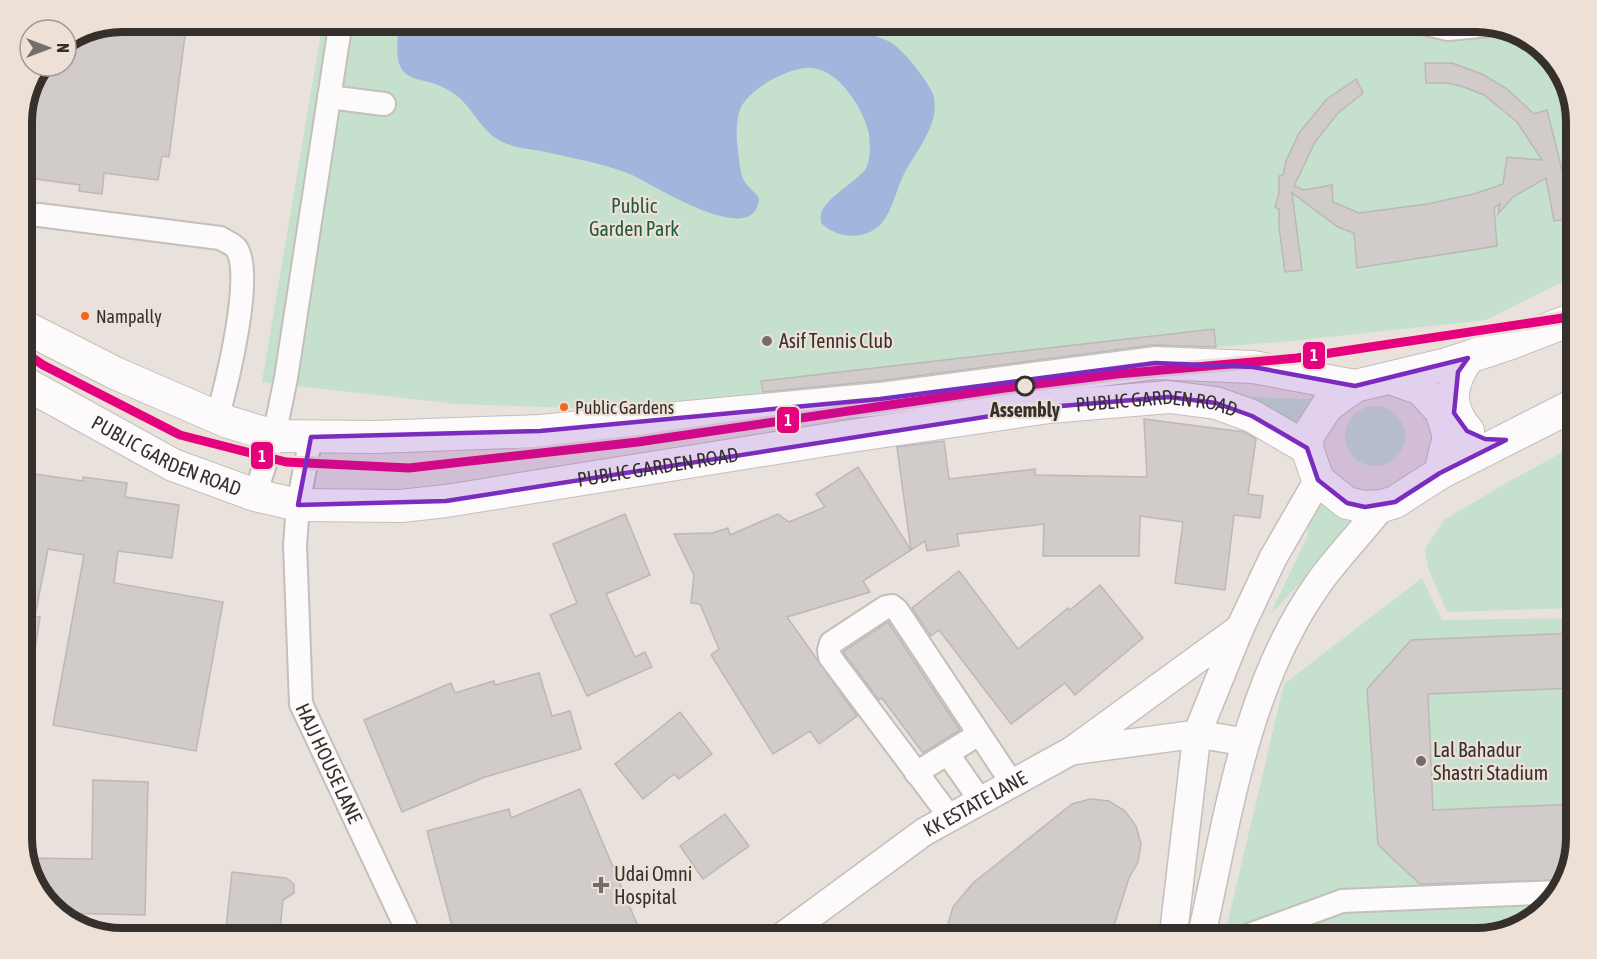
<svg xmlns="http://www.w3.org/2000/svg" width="1597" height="959" font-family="'Asap Condensed',sans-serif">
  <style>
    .green { fill: #c5e0cd }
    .water { fill: #a1b6dd }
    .building { fill: #d1cbca; stroke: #bdb7b6; stroke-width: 1.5 }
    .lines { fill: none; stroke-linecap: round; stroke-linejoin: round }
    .minor-casing { stroke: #c4bfbb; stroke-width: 26 }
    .major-casing { stroke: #c4bfbb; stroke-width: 30 }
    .highway-casing { stroke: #c4bfbb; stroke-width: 34 }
    .minor { stroke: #fcfafa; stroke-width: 22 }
    .major { stroke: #fcfafa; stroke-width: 27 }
    .highway { stroke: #fcfafa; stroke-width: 32 }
    .metro-1-casing { stroke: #ede0d7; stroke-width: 14 }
    .metro-1 { stroke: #e5007d; stroke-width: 9 }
    .marked { fill: #7b2cbf; fill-opacity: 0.2; stroke: #7b2cbf; stroke-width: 4.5; stroke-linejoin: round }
    .bus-dot { fill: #f26522; stroke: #ede0d7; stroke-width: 2 }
    .poi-dot { fill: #746e6a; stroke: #ede0d7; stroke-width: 2 }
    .stop-dot { fill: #ede0d7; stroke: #35302c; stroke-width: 3 }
    .labels { text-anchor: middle; stroke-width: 4.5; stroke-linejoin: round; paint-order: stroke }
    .bus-label { font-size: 18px; fill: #35302c; stroke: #ede0d7; text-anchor: start }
    .park-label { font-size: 20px; fill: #20583e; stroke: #ede0d7 }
    .poi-label { font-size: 20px; fill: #35302c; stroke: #ede0d7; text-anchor: start }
    .stop-label { font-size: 20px; font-weight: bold; fill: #35302c; stroke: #ede0d7 }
    .street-label { font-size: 20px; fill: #35302c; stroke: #ede0d7 }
    .rim { fill: none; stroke: #35302c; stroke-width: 8 }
    .line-badge { stroke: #ede0d7; stroke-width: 2 }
    .badge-label { font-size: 16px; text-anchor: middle; font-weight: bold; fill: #fff }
  </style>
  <rect width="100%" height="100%" fill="#e8e1dc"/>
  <!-- green -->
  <g class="green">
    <polygon points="1476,21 1526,35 1562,71 1576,115 1576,275 1486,320 1292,341 1190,349 638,410 456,404 262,382 322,27"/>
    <polygon points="1244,397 1315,399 1292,432"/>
    <circle cx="1375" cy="436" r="30"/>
    <polygon points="1576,445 1576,608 1447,612 1428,568 1425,549 1444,520 1508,482"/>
    <polygon points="1315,501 1354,525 1270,615 1307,537 1312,506"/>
    <polygon points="1422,578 1442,620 1576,618 1576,838 1562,888 1526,924 1476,938 1224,938 1284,684"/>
  </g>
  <!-- water -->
  <path class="water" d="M831,24C849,30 871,33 888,41C901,46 926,79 932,92C936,101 935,111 933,119C927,141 912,157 903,176C895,193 890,222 872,231C855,240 835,236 821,223C821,220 820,217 821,214C823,202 849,185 859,176C862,173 866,170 867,166C871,156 870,144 869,134C864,110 840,71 813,68C792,66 757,85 745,101C735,113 736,136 738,150C739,159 740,173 744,181C748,187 755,192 759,198C756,252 651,183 630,174C602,163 571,158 541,151C530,149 516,148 505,143C481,134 474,107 453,93C447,89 439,85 432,83C420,79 403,79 399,63C396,53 398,38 398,27Z"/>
  <!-- building -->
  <g class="building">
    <polygon points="83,28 186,28 169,157 162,156 158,180 104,173 102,194 79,191 80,185 21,177 21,115 43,66 66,66 66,40"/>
    <polygon points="1425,63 1452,63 1482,74 1507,89 1534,114 1547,110 1568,194 1572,218 1554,221 1546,178 1513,197 1498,214 1500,204 1494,208 1497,246 1357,268 1354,233 1338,227 1292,193 1302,270 1285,272 1279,227 1279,209 1275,207 1279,193 1279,176 1283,175 1286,161 1299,133 1327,99 1356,79 1363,93 1338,113 1315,142 1294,186 1304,190 1332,185 1333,202 1359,213 1427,204 1474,194 1503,184 1507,157 1542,160 1517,122 1484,95 1464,87 1447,83 1426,83"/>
    <polygon points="1214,329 1216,347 1153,345 878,381 763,392 761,381"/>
    <polygon points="1144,419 1244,432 1256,439 1248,494 1263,496 1260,518 1234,515 1225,590 1175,583 1183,522 1140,516 1139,556 1043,556 1044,524 957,534 959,546 927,551 925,541 911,550 897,447 944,441 949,479 1035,469 1035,475 1147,477"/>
    <polygon points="858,467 911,550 863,581 870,592 787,617 857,716 819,744 810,731 773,754 711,655 719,649 700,604 691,603 694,575 674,534 712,533 728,528 730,535 778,514 789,522 825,507 816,494"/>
    <polygon points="21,472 83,481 83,477 127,483 125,497 179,505 172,558 118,551 114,583 223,602 196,751 53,725 84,555 48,549 35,616 40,617 31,675 21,674"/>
    <polygon points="625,514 650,575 606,594 635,657 645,652 652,667 587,696 550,615 577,603 553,544"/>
    <polygon points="959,571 1018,649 1068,608 1070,610 1100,585 1143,638 1075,695 1065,683 1011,724 939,630 931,636 912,608"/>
    <polygon points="888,622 960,730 923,753 882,698 879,700 843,652"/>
    <polygon points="1576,633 1576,688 1428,694 1433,810 1576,804 1576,838 1565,880 1420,884 1378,845 1367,689 1411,640"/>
    <polygon points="539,673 552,716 570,711 581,749 485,777 402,812 364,720 451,683 455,693 494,681 495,685"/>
    <polygon points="680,712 712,754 679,779 674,774 643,799 615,764"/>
    <polygon points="93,780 148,782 145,915 60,913 35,888 25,858 92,859"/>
    <polygon points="580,789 643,938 455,938 427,831 509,809 511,818"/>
    <polygon points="1090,799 1109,801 1125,811 1136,826 1141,844 1138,862 1129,878 1110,938 944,938 953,907 973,883 1072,804"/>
    <polygon points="725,814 749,846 703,879 680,846"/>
    <polygon points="232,872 286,878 294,884 294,893 283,900 279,938 225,938"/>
  </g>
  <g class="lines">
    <defs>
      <g id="minor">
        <polyline points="1414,21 1448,29 1490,25"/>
        <polyline points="329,97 384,104"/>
        <path d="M39,215L220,238C225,241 233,244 236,248C255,272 226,387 217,418"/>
        <path id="s1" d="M311,437L298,505L295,545L301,704L411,938"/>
        <polyline points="255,495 274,436 286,378 340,27"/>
        <polyline points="948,754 980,800"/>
        <polyline points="916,773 979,734"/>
        <polyline points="950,817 830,657 829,650 831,643 886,607 892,606 897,610 1012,783"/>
        <polyline points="1241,938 1342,901 1559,892"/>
      </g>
      <g id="major">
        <polyline points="1074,749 1240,628"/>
        <path id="s2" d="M780,938L924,832L1071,751L1197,734L1245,742"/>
        <polyline points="1173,938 1197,734 1240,628 1273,558 1318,480"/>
        <path d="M1201,938C1228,818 1245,687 1318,584C1337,557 1361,533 1382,506"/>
      </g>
      <g id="highway">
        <polyline points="1576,318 1508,344 1447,364 1355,386 1327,406 1308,436 1307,448 1318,480 1347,503 1365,507 1382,506 1395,502 1440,473 1576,404"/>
        <polyline points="21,325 115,373 228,422 274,436 375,437 540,431 880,399 1155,363 1253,367 1355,386"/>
        <polyline points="1390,378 1421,389 1441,411 1449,436 1440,473"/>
        <path id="s3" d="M21,381L173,465L255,495L298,505L401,506L446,501L844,437L1049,407L1169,397L1216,403L1252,416L1307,448"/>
        <path d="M1468,431C1446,406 1450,383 1468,358"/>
      </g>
    </defs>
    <!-- minor casing -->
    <use href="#minor" class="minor-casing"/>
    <!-- major casing -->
    <use href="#major" class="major-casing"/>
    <!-- highway casing -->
    <use href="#highway" class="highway-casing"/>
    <!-- minor -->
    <use href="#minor" class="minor"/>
    <!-- major -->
    <use href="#major" class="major"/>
    <!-- highway -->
    <use href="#highway" class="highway"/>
    <defs>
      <polyline id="metro-1" points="21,350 43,365 180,435 286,462 409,468 638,442 1005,388 1117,374 1297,358 1576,316"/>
    </defs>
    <!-- metro-1 casing -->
    <use href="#metro-1" class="metro-1-casing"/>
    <!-- metro-1 -->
    <use href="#metro-1" class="metro-1"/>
  </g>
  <!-- marked area -->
  <path class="marked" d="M1468,358L1458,372L1454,413L1467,431L1485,439L1506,440L1440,473L1395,502L1365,507L1347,503L1318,480L1307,448L1252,416L1216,403L1169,397L1049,407L446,501L298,505L311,437L540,431L880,399L1155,363L1253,367L1355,386Z"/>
  <!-- markers -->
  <g class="bus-dot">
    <circle cx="85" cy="316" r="5"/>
    <circle cx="564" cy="407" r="5"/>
  </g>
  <g class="poi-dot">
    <circle cx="767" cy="341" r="6"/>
    <circle cx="1421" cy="761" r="6"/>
    <path d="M598 876h6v6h6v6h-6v6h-6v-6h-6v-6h6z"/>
  </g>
  <circle class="stop-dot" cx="1025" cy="386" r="9"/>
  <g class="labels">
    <!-- bus labels -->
    <g class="bus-label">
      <text x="96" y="323">Nampally</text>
      <text x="575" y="414">Public Gardens</text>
    </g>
    <!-- park labels -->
    <g class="park-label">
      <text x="634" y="213">Public<tspan x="634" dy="23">Garden Park</tspan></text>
    </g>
    <!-- poi labels -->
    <g class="poi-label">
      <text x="779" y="348">Asif Tennis Club</text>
      <text x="1433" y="757">Lal Bahadur<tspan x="1433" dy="23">Shastri Stadium</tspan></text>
      <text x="614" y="881">Udai Omni<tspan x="614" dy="23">Hospital</tspan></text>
    </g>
    <!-- stop labels -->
    <g class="stop-label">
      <text x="1025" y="417">Assembly</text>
    </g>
    <!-- street labels -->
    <g class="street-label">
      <text dy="7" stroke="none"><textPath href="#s3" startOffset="1172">PUBLIC GARDEN ROAD</textPath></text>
      <text dy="7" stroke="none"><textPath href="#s3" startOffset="164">PUBLIC GARDEN ROAD</textPath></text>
      <text dy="7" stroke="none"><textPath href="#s3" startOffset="668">PUBLIC GARDEN ROAD</textPath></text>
      <text dy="7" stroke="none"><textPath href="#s1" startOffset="334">HAJJ HOUSE LANE</textPath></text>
      <text dy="7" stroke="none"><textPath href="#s2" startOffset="237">KK ESTATE LANE</textPath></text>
    </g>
  </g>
  <!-- crop -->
  <path d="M0 0H1597V959H0ZM122 32H1476A90 90 0 0 1 1566 122V838A90 90 0 0 1 1476 928H122A90 90 0 0 1 32 838V122A90 90 0 0 1 122 32Z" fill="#ede0d7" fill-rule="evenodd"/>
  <path class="rim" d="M122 32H1476A90 90 0 0 1 1566 122V838A90 90 0 0 1 1476 928H122A90 90 0 0 1 32 838V122A90 90 0 0 1 122 32Z"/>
  <g class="line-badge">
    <rect x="1302" y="341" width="24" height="29" rx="6" fill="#e5007d"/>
    <rect x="776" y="406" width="24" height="28" rx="6" fill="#e5007d"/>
    <rect x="250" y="441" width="24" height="29" rx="6" fill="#e5007d"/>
  </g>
  <g class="badge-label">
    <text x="1314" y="361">1</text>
    <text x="788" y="426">1</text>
    <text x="262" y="462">1</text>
  </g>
  <!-- north arrow -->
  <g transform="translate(48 48) rotate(90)"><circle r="28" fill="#ede0d7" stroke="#a39a93" stroke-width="1.5"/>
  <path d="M0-4.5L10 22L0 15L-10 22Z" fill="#746e6a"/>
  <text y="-9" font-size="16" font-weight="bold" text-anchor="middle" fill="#35302c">N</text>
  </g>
</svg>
